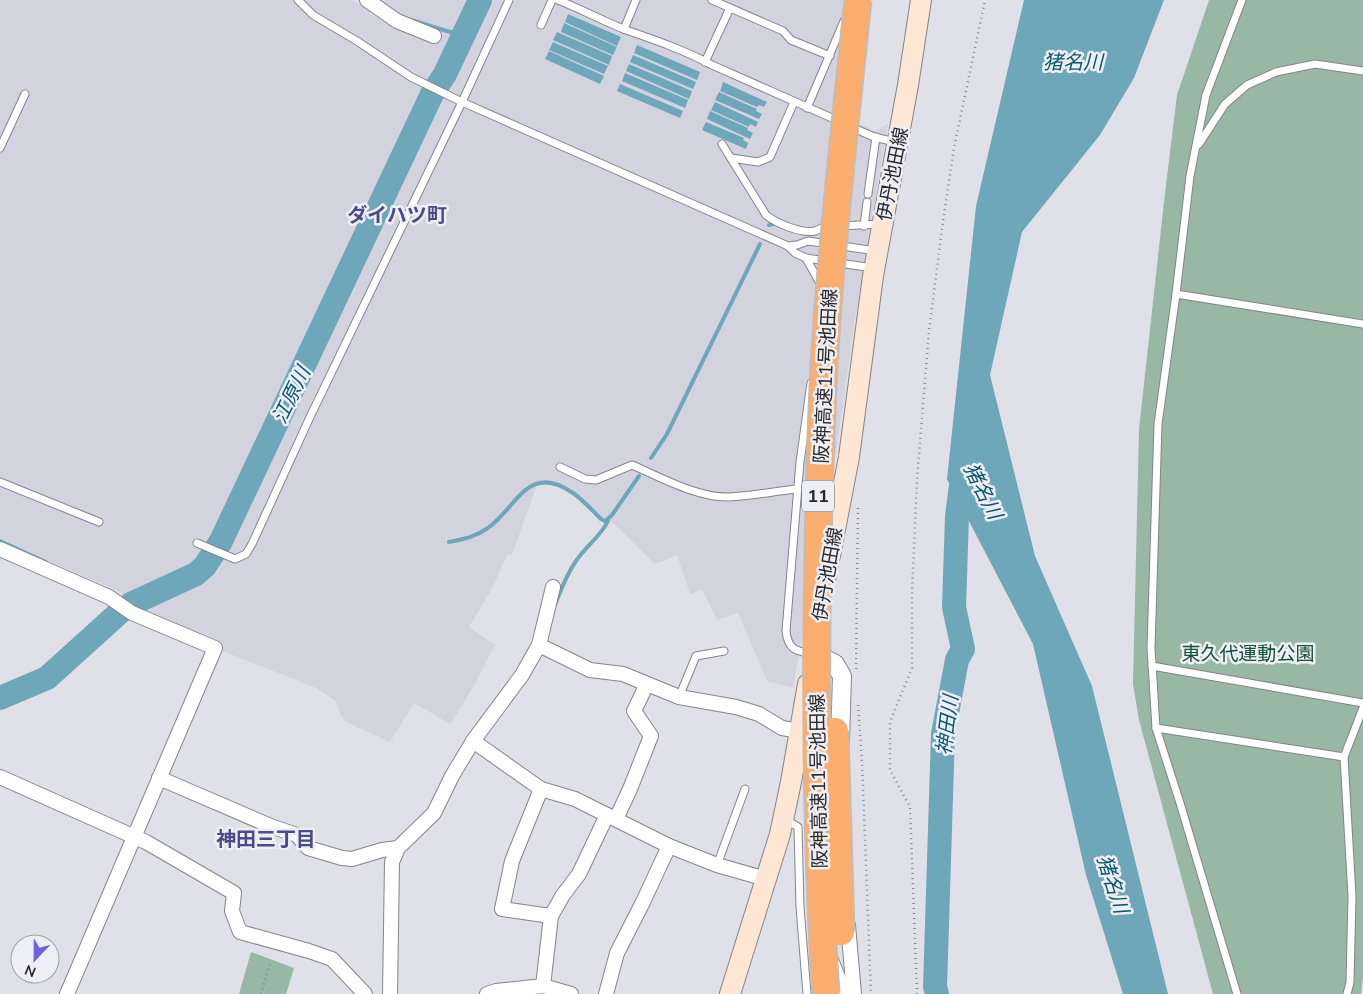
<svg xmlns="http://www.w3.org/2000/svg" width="1363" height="994" font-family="Mulish,'Noto Sans JP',sans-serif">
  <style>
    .built { fill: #d3d3e0 }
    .green { fill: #98b7a5 }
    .water { fill: #6fa7ba }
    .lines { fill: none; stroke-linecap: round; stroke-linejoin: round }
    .stream { stroke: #6fa7ba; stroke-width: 4 }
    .river { stroke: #6fa7ba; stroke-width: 24 }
    .service-casing { stroke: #84848a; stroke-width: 9 }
    .minor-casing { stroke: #84848a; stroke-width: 16 }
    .tertiary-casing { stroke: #84848a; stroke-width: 20 }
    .secondary-casing { stroke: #84848a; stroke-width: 22 }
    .path { stroke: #8a8a8f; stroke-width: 2.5; stroke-dasharray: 1 4; stroke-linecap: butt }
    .service { stroke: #fff; stroke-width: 7 }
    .minor { stroke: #fff; stroke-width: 14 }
    .tertiary { stroke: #fff; stroke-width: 18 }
    .secondary { stroke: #fde7d4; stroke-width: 20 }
    .motorway-bridge-casing { stroke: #bebebf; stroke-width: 29; stroke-linecap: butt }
    .motorway-bridge { stroke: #f9ae6f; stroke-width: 26 }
    .labels { text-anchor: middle; stroke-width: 5; stroke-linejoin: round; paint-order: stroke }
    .shield { fill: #eeeef5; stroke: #636367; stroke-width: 1 }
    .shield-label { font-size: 18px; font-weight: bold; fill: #28282a }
    .street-label { font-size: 19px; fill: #28282a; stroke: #eeeef5 }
    .park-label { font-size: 19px; fill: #145036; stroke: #eeeef5 }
    .water-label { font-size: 20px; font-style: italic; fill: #07576c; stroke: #eeeef5 }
    .neighbourhood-label { font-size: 20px; font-weight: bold; fill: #4a4b88; stroke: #eeeef5 }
  </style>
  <rect width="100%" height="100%" fill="#e0e0e8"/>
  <!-- built -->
  <polygon class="built" points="0,0 350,0 372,8 370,14 435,43 438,36 436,35 437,30 400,18 375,0 849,0 837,113 875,131 888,124 854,325 836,453 821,528 793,688 767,681 738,613 717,620 702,590 690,594 677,555 655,564 612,522 606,517 603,519 578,495 567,488 549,481 538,482 512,555 508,554 491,590 469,627 495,645 476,682 455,717 450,724 414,703 390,742 346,722 341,716 336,701 316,688 223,651 219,640 149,612 137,609 124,601 122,593 0,539"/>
  <!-- green -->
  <g class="green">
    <polygon points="1209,0 1363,0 1363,977 1361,994 1213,994 1139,720 1133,684 1139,429 1165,193 1177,95"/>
    <polygon points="251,952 294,968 286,994 239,994"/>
  </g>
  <!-- water -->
  <g class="water">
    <polygon points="1024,0 1164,0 1134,78 1100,135 1022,232 990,375 1035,556 1092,686 1168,994 1123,994 1086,875 1033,644 947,479 976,206"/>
    <polygon points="568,14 621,37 617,46 565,22"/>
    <polygon points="564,23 617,47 613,55 561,32"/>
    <polygon points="557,32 612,56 609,65 553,40"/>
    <polygon points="553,42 608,66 604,74 549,50"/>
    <polygon points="637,45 700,72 697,80 634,53"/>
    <polygon points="549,51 604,76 600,84 545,59"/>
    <polygon points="633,55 696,82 693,89 630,62"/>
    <polygon points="629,64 692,91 689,99 626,71"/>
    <polygon points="625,73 688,100 685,108 622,81"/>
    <polygon points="723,82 767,102 764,107 759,105 757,107 720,91"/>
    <polygon points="620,84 683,111 680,118 617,91"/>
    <polygon points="719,92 757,109 756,111 762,114 759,119 715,100"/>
    <polygon points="715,102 758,122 756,127 750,124 749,127 711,110"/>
    <polygon points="710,111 748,128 747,130 753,133 750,139 707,119"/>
    <polygon points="706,122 744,138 743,140 748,143 746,149 702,130"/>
  </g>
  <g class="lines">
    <!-- stream -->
    <g class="stream">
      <polyline points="411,20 463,36"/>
      <polyline points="769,225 773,224"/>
      <polyline points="651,458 667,434 760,244"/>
      <polyline points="0,541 46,562"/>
      <path d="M449,542C464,539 475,537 488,528C518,506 528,462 573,493C583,500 592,510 601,519L605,521L612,515L639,476"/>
      <polyline points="128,599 136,602"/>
      <path d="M555,605C561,590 566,575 576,561C585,547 601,536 608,521"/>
    </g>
    <!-- river -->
    <g class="river">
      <polyline points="0,698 47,678 120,612 131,604 196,574 205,566 221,541 432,94 445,74 480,0"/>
      <polyline points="937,994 935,987 943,734 957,660 963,649 954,607 957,516 963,470"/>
    </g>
    <defs>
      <g id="service">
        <polyline points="298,0 313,15 357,41 411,77 462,102 788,246 795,253 806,258 873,268"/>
        <path d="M558,0C581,9 603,21 626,30C655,40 684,50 712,65L841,122"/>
        <polyline points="712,0 783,31 791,40 830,56"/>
        <polyline points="541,25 552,0"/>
        <polyline points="624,29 636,0"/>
        <polyline points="705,62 730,8"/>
        <polyline points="807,108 844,21"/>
        <polyline points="851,127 874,137 895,142"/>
        <path d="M722,144L766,215C776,223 801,234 815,231C820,229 824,226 830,226"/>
        <polyline points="1199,144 1225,104 1247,85 1276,72 1315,64 1363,71"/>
        <polyline points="0,148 25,94"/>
        <polyline points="731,158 758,162 770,157 794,102"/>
        <polyline points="868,194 876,137"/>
        <polyline points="840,226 880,224"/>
        <polyline points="864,226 867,202"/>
        <polyline points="788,246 797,245 808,241 876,251"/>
        <polyline points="806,258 821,285"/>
        <polyline points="1176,294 1363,324"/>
        <path d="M811,383L800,462L786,631C788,650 796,651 812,654"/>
        <path d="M560,467L585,479L596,480L632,465C660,477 698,498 729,497C752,496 775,491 798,489"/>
        <polyline points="0,482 99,522"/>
        <polyline points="197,543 235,559 246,554 252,544 310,417 462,102 509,0"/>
        <polyline points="1152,666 1363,703"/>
        <polyline points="679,697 696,656 724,651"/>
        <polyline points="1156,728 1344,757"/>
        <polyline points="786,820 798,827 800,907 807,994"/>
        <polyline points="717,865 745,789"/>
        <polyline points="1237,994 1180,803 1156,728 1151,648 1158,424 1176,294 1190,176 1206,95 1242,0"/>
        <polyline points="1347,994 1350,982 1352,896 1344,757 1363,708"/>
      </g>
      <g id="minor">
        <polyline points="367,0 397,21 434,36"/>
        <polyline points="0,549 109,597 132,613 215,648 67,994"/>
        <polyline points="539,645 590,670 623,674 679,697 736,707 759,714 782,728 800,731"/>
        <polyline points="473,741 541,789 575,799 669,846 717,865 766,879"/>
        <polyline points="0,777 146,842 234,893 232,911 240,932 309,951 332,959 365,994"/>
        <polyline points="159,778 273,827 297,835 308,848 342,858 352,859 382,850 398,848"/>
        <polyline points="541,789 512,861 502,909 551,916"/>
        <polyline points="616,819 630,789 651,736 634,711 647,684"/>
        <polyline points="848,925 854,994"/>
        <polyline points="543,986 551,916 563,895 579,874 607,815"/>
        <polyline points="390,994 392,862 398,848 434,813 452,776 473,741 522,675 539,645 553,587"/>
        <polyline points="487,994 496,991 543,986 571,994"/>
        <polyline points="606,994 617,953 643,902 669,846"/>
      </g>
      <g id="tertiary">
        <polyline points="812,654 822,657 835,664 842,676 840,742"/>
        <polyline points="828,958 843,994"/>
      </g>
      <g id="secondary">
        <polyline points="826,576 849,457 873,276 908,85 921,0"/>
        <polyline points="730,994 780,834 791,782 808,684"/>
      </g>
    </defs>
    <!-- service casing -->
    <use href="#service" class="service-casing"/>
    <!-- minor casing -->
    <use href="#minor" class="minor-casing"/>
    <!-- tertiary casing -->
    <use href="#tertiary" class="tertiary-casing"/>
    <!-- secondary casing -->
    <use href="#secondary" class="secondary-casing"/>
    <!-- path -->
    <g class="path">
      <polyline points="856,669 858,505"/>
      <polyline points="858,705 862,761 871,994"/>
      <polyline points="261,994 270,963"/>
      <polyline points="917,994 910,807 890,770 890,722 912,668 912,594 917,479 929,331 943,221 954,148 985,0"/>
    </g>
    <!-- service -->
    <use href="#service" class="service"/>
    <!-- minor -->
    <use href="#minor" class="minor"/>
    <!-- tertiary -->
    <use href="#tertiary" class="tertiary"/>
    <!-- secondary -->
    <use href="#secondary" class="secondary"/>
    <defs>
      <g id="motorway-bridge">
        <polyline points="835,731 841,932"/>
        <path d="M826,994C817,869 816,744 817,619C818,519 820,419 827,319C835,212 847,106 858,0"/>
      </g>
    </defs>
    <!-- motorway-bridge casing -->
    <use href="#motorway-bridge" class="motorway-bridge-casing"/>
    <!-- motorway-bridge -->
    <use href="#motorway-bridge" class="motorway-bridge"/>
  </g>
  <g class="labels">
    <!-- shield labels -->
    <rect class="shield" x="802" y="480.5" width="32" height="31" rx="4"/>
    <g class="shield-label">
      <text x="818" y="502">11</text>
    </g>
    <!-- street labels -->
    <g class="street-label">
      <text transform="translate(892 174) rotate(-79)" y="7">伊丹池田線</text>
      <text transform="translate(825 376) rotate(-87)" y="7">阪神高速11号池田線</text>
      <text transform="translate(827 574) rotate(-80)" y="7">伊丹池田線</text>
      <text transform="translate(818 781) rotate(-91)" y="7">阪神高速11号池田線</text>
    </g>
    <!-- park labels -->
    <g class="park-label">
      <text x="1248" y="660">東久代運動公園</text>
    </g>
    <!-- water labels -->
    <g class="water-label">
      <text x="1073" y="69">猪名川</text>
      <text transform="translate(291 395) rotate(-64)" y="7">江原川</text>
      <text transform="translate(983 491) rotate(63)" y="7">猪名川</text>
      <text transform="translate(947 725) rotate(-83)" y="7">神田川</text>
      <text transform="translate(1113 884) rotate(72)" y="7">猪名川</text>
    </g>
    <!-- neighbourhood labels -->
    <g class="neighbourhood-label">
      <text x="397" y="222">ダイハツ町</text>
      <text x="266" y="846">神田三丁目</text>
    </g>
  </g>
  <!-- north arrow -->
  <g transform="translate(35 959) rotate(202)"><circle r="24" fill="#eeeef5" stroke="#9f9fa4"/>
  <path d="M0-4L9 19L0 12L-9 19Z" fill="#6965de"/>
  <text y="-8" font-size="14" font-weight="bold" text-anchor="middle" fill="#28282a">N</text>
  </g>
</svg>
